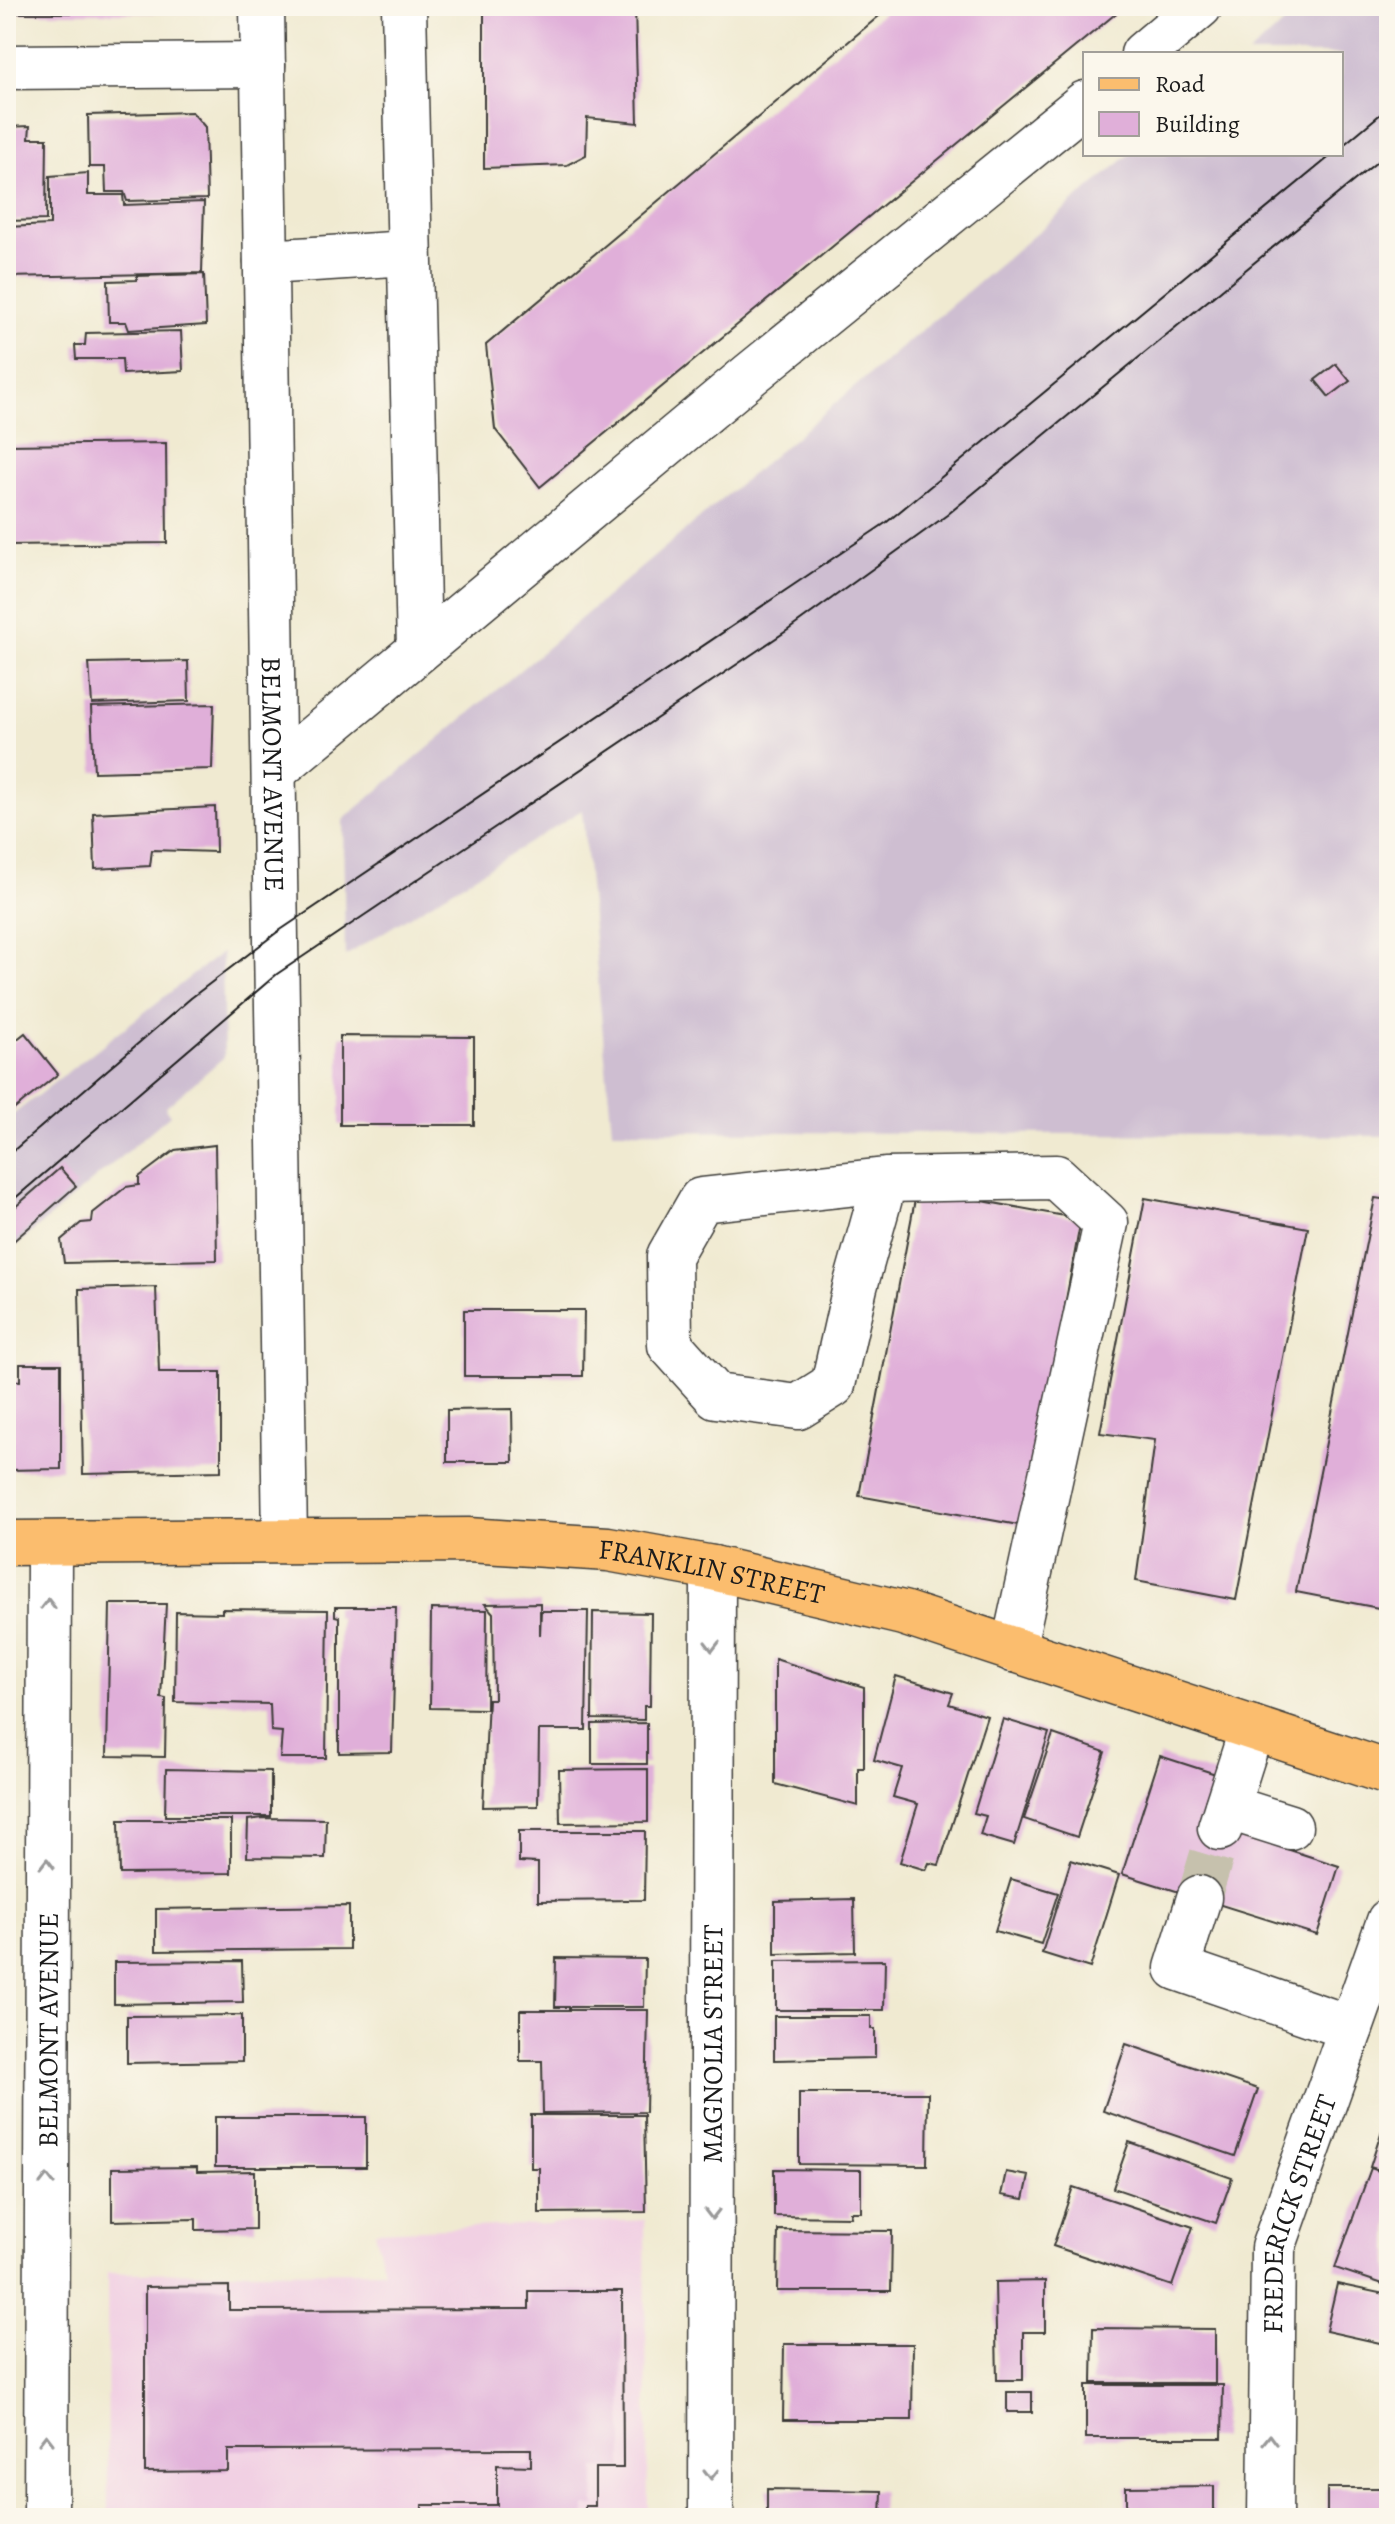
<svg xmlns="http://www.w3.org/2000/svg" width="1395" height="2524" font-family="Alegreya,serif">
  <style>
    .built { fill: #f1d0e3 }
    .industrial { fill: #cebed1 }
    .building { fill: #e0afd9 }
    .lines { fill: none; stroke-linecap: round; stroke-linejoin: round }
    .minor-tunnel { stroke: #c6c1ad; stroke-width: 44; stroke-dasharray: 44 22; stroke-linecap: butt }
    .minor-casing { stroke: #3c3b37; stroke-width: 47 }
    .major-casing { stroke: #3c3b37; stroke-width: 47 }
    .minor { stroke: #fff; stroke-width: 44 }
    .major { stroke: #fbbd6e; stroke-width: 44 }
    .tram { stroke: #1c1c1c; stroke-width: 2 }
    .oneway { stroke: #999 }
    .labels { text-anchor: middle; stroke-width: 8; stroke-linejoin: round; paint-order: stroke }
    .street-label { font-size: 28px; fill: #1c1c1c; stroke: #fbf7ec }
  </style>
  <rect width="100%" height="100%" fill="#fbf7ec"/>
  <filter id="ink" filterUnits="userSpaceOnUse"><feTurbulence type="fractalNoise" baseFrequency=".0125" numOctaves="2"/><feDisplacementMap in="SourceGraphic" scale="16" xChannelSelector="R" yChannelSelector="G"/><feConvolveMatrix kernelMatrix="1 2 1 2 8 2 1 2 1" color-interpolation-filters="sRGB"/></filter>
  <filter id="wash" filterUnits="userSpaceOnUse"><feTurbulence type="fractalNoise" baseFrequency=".006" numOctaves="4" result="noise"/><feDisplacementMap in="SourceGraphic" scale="32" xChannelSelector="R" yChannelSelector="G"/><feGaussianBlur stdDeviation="1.8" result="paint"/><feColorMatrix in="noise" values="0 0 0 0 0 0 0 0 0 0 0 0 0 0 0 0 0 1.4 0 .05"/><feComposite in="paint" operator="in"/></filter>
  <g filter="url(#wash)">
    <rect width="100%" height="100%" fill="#f0ead1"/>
    <!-- built -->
    <polygon class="built" points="645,2220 648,2518 108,2518 107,2273 384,2271 375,2231"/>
    <!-- industrial -->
    <g class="industrial">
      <polygon points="1305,6 1389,6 1389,1136 612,1131 582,810 345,956 343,820 1130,154 1341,154 1341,54 1248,54"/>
      <polygon points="222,952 224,1057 165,1108 170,1115 6,1254 6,1120"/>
    </g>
    <g id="blocks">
      <!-- building -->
      <g class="building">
        <polygon points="6,6 196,6 197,13 6,13"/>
        <polygon points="484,6 635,6 638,123 587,118 586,155 567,165 484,168"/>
        <polygon points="891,6 1125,6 540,487 495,429 486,345"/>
        <polygon points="192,112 205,127 207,199 127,201 124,192 106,192 105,167 89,167 88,115"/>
        <polygon points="30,126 29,138 47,138 46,220 6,221 6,127"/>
        <polygon points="88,173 88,195 123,195 124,205 204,202 202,273 6,277 6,227 50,225 50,176"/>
        <polygon points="204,274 206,325 129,330 126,322 109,322 108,281 137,280 137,276"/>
        <polygon points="181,331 183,371 123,374 122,359 76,359 75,345 85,345 86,333"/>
        <polygon points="1336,364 1350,381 1329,397 1315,380"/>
        <polygon points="166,443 167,543 6,545 6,445"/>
        <polygon points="188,661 189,701 92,704 89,663"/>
        <polygon points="214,704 212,769 94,772 91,707"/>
        <polygon points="215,807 216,852 152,850 150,866 95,869 93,813"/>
        <polygon points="25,1033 58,1074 6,1116 6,1048"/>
        <polygon points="340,1036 474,1037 474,1125 340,1125"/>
        <polygon points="215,1145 217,1260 64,1263 61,1240 81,1223 92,1222 93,1213 126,1187 139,1185 139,1177 175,1150"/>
        <polygon points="60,1168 76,1186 9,1245 6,1215"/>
        <polygon points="917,1189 1081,1219 1024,1526 859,1496"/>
        <polygon points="1145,1198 1308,1228 1236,1600 1136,1581 1155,1440 1100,1433"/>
        <polygon points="1375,1198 1389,1200 1389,1610 1296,1592"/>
        <polygon points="156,1287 159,1372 221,1372 221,1471 83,1474 79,1289"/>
        <polygon points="464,1310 584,1310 583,1376 464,1376"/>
        <polygon points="20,1364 61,1364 61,1469 6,1470 6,1380 20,1381"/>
        <polygon points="512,1409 513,1462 447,1462 447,1410"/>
        <polygon points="540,1603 540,1635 541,1611 588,1611 586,1730 539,1730 538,1806 483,1807 488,1699 494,1699 493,1613 485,1604"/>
        <polygon points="110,1604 166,1604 161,1698 166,1699 165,1757 107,1756"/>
        <polygon points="335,1607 396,1607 392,1752 339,1753 339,1617 335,1616"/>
        <polygon points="222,1609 328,1610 326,1758 280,1758 282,1732 271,1731 270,1704 175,1702 176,1612 222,1613"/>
        <polygon points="431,1609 487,1610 486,1709 430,1708"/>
        <polygon points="593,1612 651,1613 650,1706 644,1706 644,1720 592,1719"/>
        <polygon points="775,1659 864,1687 864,1768 858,1768 858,1806 775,1784"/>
        <polygon points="896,1676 953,1693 949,1704 987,1716 939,1865 929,1863 926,1870 900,1862 918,1804 893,1797 902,1768 874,1760"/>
        <polygon points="1003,1719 1049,1733 1014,1845 980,1835 986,1816 974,1813"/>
        <polygon points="647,1723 647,1764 592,1764 592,1724"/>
        <polygon points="1053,1734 1105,1752 1077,1837 1024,1819"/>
        <polygon points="1160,1756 1225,1777 1210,1824 1339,1866 1317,1935 1122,1874"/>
        <polygon points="166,1769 271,1771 271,1816 165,1816"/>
        <polygon points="648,1769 648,1822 560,1823 559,1770"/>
        <polygon points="263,1818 326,1819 325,1858 247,1857 248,1820"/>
        <polygon points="119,1820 231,1820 231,1873 120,1874"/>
        <polygon points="519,1831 645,1831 644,1900 538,1901 538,1863 519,1862"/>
        <polygon points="1071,1860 1119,1875 1090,1968 1042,1953"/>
        <polygon points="1011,1879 1058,1893 1041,1944 995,1931"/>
        <polygon points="854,1899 855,1952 775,1954 775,1901"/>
        <polygon points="349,1906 349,1949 156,1951 156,1909"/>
        <polygon points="556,1958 645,1959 644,2007 555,2007"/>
        <polygon points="885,1960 884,2010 776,2010 776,1961"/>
        <polygon points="242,1961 243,2002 114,2004 114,1962"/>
        <polygon points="520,2010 648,2010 646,2112 543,2113 542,2061 520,2061"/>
        <polygon points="242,2015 242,2061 127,2063 127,2016"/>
        <polygon points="774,2016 871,2016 871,2029 875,2029 875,2058 774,2060"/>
        <polygon points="1126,2044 1258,2089 1235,2156 1103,2111"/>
        <polygon points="799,2093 928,2093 927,2165 799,2164"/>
        <polygon points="531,2115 644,2115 646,2212 539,2213 539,2168 531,2168"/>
        <rect x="215" y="2117" width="151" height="50"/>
        <polygon points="1385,2121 1389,2122 1389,2173 1370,2167"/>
        <polygon points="1129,2142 1232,2178 1216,2223 1113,2188"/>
        <polygon points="197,2167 197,2172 255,2171 255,2229 196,2230 196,2219 112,2221 112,2168"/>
        <polygon points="1371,2168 1389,2175 1389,2286 1335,2268"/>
        <polygon points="774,2169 861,2170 861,2212 850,2212 851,2217 774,2216"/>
        <polygon points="1006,2172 1029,2176 1024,2199 1001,2195"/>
        <polygon points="1073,2187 1193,2227 1172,2286 1053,2246"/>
        <polygon points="778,2230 892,2231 891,2291 777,2291"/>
        <polygon points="1045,2281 1045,2332 1023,2332 1023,2380 997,2380 995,2282"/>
        <polygon points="1337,2284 1389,2295 1389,2345 1326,2331"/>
        <polygon points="229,2286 229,2310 529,2309 529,2291 622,2291 623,2468 595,2468 595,2506 585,2506 585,2518 422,2518 422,2505 497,2505 497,2465 531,2466 531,2449 228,2450 228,2471 145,2472 145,2287"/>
        <polygon points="1093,2328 1215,2329 1215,2383 1092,2383"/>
        <polygon points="784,2344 913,2344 912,2420 783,2420"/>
        <polygon points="1086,2385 1223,2385 1222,2438 1086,2438"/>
        <rect x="1007" y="2392" width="25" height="20"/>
        <polygon points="1214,2486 1214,2518 1126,2518 1126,2487"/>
        <rect x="1327" y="2488" width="62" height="30"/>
        <polygon points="767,2489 882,2491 881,2518 767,2518"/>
      </g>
    </g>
  </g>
  <g filter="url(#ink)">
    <use href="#blocks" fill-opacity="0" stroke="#3c3b37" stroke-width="2"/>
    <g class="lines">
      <!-- minor-tunnel -->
      <polyline class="minor-tunnel" points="1199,1898 1220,1828"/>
      <defs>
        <g id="minor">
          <path id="s1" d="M262,6L285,1541"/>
          <polyline points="404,6 419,650"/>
          <polyline points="1143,54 1200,6"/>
          <polyline points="6,67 263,65"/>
          <polyline points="266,262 409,253"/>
          <polyline points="274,771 751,374 1085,103"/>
          <polyline points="885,1180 855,1287 833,1385 798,1407 716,1396 670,1345 669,1256 701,1200 885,1180 1056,1177 1106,1223 1013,1650"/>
          <polyline points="1227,1807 1290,1827"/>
          <polyline points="1220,1828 1252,1728"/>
          <polyline points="1199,1898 1177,1968 1351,2028"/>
          <path id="s2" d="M46,2518L49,1544"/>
          <path id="s3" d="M711,2518L713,1568"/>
          <path id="s4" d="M1270,2518L1273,2248L1389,1921"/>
        </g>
        <g id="major">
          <path id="s5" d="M6,1543L468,1540L608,1549L713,1568L903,1613L1389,1773"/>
        </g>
      </defs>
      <!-- minor casing -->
      <use href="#minor" class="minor-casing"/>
      <!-- major casing -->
      <use href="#major" class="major-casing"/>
      <!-- minor -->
      <use href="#minor" class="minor"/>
      <!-- major -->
      <use href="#major" class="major"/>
      <!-- tram -->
      <g class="tram">
        <polyline points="1341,147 1389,107"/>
        <polyline points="6,1157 191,998 276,933 887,522 1333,154"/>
        <polyline points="6,1206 277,974 788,630 947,515 1389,152"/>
      </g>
    </g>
    <!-- one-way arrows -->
    <defs><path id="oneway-chevron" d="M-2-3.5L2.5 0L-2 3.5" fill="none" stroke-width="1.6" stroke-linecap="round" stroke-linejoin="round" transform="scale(2)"/></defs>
    <g class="oneway">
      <use href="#oneway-chevron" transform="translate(48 1604) rotate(-90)"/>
      <use href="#oneway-chevron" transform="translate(712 1646) rotate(90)"/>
      <use href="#oneway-chevron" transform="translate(47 1864) rotate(-90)"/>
      <use href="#oneway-chevron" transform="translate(47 2180) rotate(-90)"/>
      <use href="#oneway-chevron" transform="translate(712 2214) rotate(90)"/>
      <use href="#oneway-chevron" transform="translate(46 2440) rotate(-90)"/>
      <use href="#oneway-chevron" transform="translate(1270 2440) rotate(-89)"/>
      <use href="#oneway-chevron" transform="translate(711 2474) rotate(90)"/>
    </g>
  </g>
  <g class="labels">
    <!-- street labels -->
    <g class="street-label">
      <text dy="10" stroke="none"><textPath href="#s1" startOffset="768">BELMONT AVENUE</textPath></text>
      <text dy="10" stroke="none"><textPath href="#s5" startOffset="708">FRANKLIN STREET</textPath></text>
      <text dy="10" stroke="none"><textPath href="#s2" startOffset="488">BELMONT AVENUE</textPath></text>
      <text dy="10" stroke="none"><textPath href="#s3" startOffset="474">MAGNOLIA STREET</textPath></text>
      <text dy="10" stroke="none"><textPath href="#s4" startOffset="308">FREDERICK STREET</textPath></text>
    </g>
  </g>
  <!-- margin -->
  <rect width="1395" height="2524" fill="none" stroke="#fbf7ec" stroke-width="32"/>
  <!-- legend -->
  <rect x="1083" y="52" width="260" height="104" fill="#fbf7ec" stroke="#a29f99" stroke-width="2"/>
  <rect x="1099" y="78" width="40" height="12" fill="#fbbd6e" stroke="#a29f99" stroke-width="2"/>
  <text x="1155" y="92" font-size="24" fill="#1c1c1c">Road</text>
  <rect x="1099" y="112" width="40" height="24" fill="#e0afd9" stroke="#a29f99" stroke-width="2"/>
  <text x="1155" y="132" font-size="24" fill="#1c1c1c">Building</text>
</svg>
